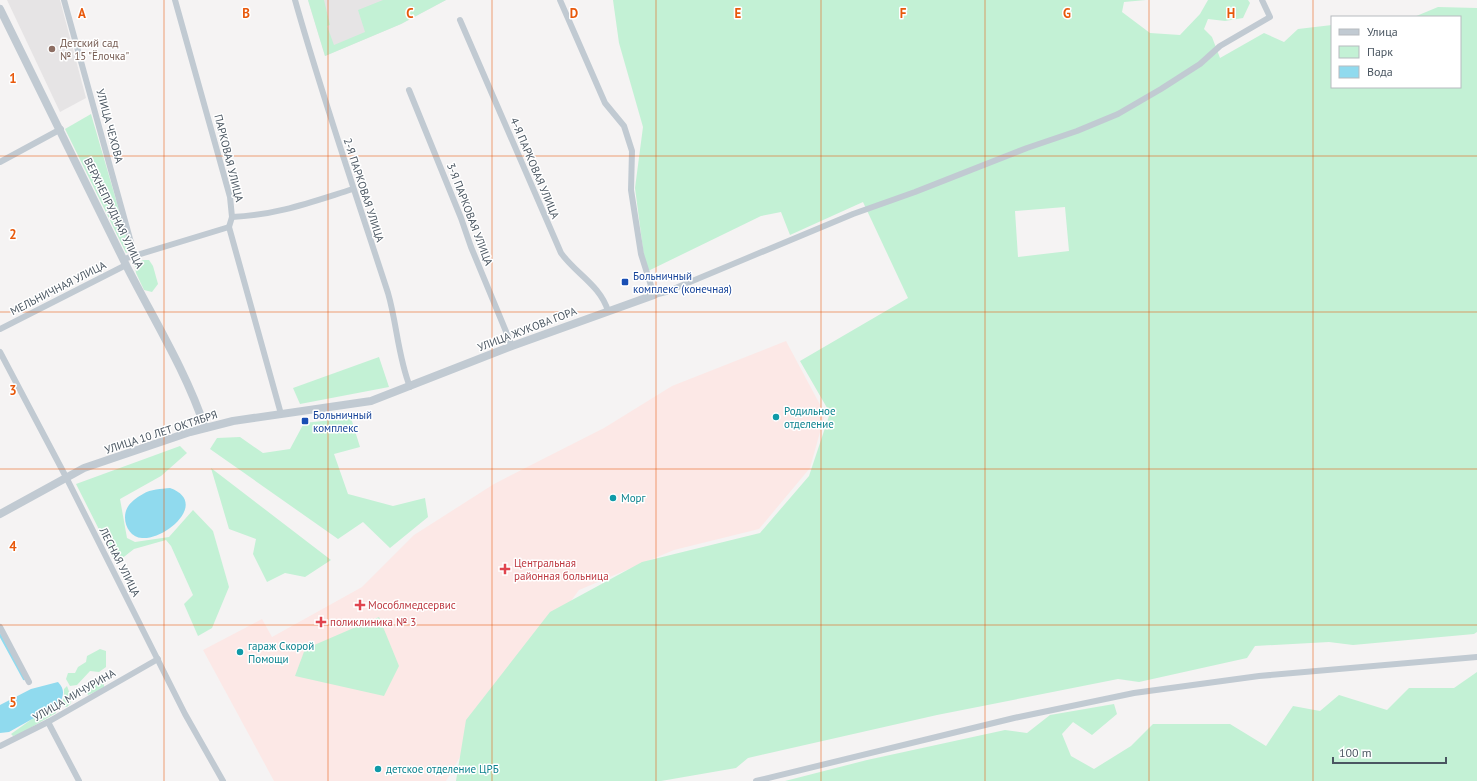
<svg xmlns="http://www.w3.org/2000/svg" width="1477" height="781" font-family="'PT Sans',sans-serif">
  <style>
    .education { fill: #e6e4e5 }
    .medical { fill: #fce8e6 }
    .green { fill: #c3f1d5; fill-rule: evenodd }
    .water { fill: #90daee }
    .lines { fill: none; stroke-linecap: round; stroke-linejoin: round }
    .stream { stroke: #90daee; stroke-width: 2.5 }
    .minor { stroke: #c1cad2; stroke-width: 6 }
    .tertiary { stroke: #c1cad2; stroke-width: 8 }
    .grid { fill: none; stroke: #e8590c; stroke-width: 1; stroke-opacity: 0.55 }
    .education-dot { fill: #8d6e63; stroke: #fff; stroke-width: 1.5 }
    .transit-dot { fill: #1a4fb4; stroke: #fff; stroke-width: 1.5 }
    .culture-dot { fill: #0f9aa8; stroke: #fff; stroke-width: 1.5 }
    .health-dot { fill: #e0444e; stroke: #fff; stroke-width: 1.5 }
    .labels { text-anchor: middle; stroke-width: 3; stroke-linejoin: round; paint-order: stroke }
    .education-label { font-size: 11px; fill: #785e54; stroke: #fff; text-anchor: start }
    .street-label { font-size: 11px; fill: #4a5661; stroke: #fff }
    .transit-label { font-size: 11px; fill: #164399; stroke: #fff; text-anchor: start }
    .culture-label { font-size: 11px; fill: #0d838f; stroke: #fff; text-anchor: start }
    .health-label { font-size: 11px; fill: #be3a42; stroke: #fff; text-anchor: start }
    .grid-label { font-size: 13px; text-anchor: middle; font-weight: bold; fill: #e8590c; stroke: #fff; stroke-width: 3; stroke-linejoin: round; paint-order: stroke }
  </style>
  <rect width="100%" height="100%" fill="#f5f3f3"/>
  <!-- education -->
  <g class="education">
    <polygon points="7,0 60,0 86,98 60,112"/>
    <polygon points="308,0 446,0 401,24 325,56"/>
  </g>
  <!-- medical -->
  <polygon class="medical" points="786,341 825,414 810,468 759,529 674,550 579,590 471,738 446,781 274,781 203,650 262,619 272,637 362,587 414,535 494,484 604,428 672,386"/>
  <!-- green -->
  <g class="green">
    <polygon points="308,0 324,0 330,25 327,26 334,45 365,32 358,10 383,0 446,0 401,24 325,56"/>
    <path d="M613,0H1146L1124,2L1122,12L1150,33L1180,35L1200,14L1208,0H1248L1250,3L1243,18L1225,21L1208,19L1204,29L1212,37L1220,58L1264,33L1284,42L1298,29L1332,25V87H1460V17H1414L1438,7L1477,8V632L1474,634L1353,645L1329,642L1255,646L1247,658L1139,682L1118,679L937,715L748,758L736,768L661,781H456L466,720L550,612L642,562L760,533L809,476L830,413L800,361L908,298L863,202L790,235L781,212L761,216L646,272L635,188L643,127L619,43ZM1065,207L1069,251L1018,257L1015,211Z"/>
    <polygon points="91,114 131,251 126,253 65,129"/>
    <polygon points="143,260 149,260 153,266 158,284 152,292 144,290 136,273 135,265"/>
    <polygon points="379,357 389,387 300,404 293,388"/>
    <polygon points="351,418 360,447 334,454 348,494 393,506 425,498 428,517 390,548 363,522 338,539 210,449 217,438 240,437 263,453 290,449 304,423"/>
    <polygon points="180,446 187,453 161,476 120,499 127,538 135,542 169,537 193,510 213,531 229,587 212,628 198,636 184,604 193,595 171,546 166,540 134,549 116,563 76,484"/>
    <polygon points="211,468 331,560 305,577 285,573 267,582 253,554 256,539 229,529"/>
    <polygon points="379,617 399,666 384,696 295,676 305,649"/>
    <polygon points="100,649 106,651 106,667 99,672 90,671 77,685 70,686 66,679 68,673 75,673 78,667 86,662 87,656"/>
    <polygon points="1477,672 1477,781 785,781 867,760 1005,730 1027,733 1050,715 1114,704 1117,714 1092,735 1073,722 1062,734 1071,756 1094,769 1131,746 1153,724 1230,724 1266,746 1293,706 1320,711 1339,695 1387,710 1409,688 1454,688"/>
    <polygon points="96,680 104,682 104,688 88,695 86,688 90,682"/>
    <polygon points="67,686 71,697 71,703 67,707 60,705 64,698 64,689"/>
    <polygon points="55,708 56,713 18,735 13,736 11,734 32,719"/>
  </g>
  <!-- water -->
  <g class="water">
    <path d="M170,488C209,502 166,540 142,538C127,537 120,517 129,505C132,501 139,496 143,494C151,489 161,489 170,488Z"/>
    <path d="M58,682C65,689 64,696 59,704L9,732L0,733V705L31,689Z"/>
  </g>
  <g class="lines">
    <!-- stream -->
    <polyline class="stream" points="0,635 24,679"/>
    <!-- minor -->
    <g class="minor">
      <polyline points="64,0 135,257"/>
      <polyline points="175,0 230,197 232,217 229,227 281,414"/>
      <path d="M295,0C323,99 356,195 388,293C397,324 398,357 410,387"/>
      <polyline points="560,0 605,103 624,126 632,151 631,190 641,254 654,295 666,292 853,214 915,192 1027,148 1077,131 1118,114 1161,89 1200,64 1220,46 1270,17 1262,0"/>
      <path d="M460,20L561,253C576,274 600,285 608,311"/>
      <polyline points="409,90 461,218 471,247 512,346"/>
      <polyline points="0,162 61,129"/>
      <path d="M232,217C277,215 311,202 353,189"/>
      <polyline points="124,259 229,227"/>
      <polyline points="0,329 126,265"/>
      <polyline points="0,352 66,477 185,714 223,781"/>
      <polyline points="0,627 29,682"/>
      <polyline points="48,722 79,781"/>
      <polyline points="0,746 48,722 158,659"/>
      <polyline points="756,781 1014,718 1134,693 1259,676 1477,657"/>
    </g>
    <!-- tertiary -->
    <g class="tertiary">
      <path d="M0,9C43,95 84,181 127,267C154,320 186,371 205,428"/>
      <polyline points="0,514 84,468 190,432 233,421 371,401 512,346 654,295"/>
    </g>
  </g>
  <!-- grid -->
  <path class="grid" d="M164,0V781M328,0V781M492,0V781M656,0V781M821,0V781M985,0V781M1149,0V781M1313,0V781M0,156H1477M0,312H1477M0,469H1477M0,625H1477"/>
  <!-- markers -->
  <circle class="education-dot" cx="52" cy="49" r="4"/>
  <g class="transit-dot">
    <rect x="621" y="278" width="8" height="8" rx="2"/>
    <rect x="301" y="417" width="8" height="8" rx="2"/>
  </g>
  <g class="culture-dot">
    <circle cx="776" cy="417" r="4"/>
    <circle cx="613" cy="498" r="4"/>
    <circle cx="240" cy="652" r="4"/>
    <circle cx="378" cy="769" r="4"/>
  </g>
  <g class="health-dot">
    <path d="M503 563h4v4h4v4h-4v4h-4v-4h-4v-4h4z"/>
    <path d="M358 599h4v4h4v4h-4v4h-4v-4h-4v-4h4z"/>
    <path d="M319 616h4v4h4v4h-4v4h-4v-4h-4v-4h4z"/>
  </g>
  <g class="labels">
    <!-- education labels -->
    <g class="education-label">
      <text x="60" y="47">Детский сад<tspan x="60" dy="13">№ 15 "Ёлочка"</tspan></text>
    </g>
    <!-- street labels -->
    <g class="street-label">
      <text transform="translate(110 126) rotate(75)" y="4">УЛИЦА ЧЕХОВА</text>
      <text transform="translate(229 158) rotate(76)" y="4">ПАРКОВАЯ УЛИЦА</text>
      <text transform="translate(535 168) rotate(67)" y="4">4-Я ПАРКОВАЯ УЛИЦА</text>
      <text transform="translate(364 190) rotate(72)" y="4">2-Я ПАРКОВАЯ УЛИЦА</text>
      <text transform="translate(114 213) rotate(64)" y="4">ВЕРХНЕПРУДНАЯ УЛИЦА</text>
      <text transform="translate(470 214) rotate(69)" y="4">3-Я ПАРКОВАЯ УЛИЦА</text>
      <text transform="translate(58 288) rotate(-27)" y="4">МЕЛЬНИЧНАЯ УЛИЦА</text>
      <text transform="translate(527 329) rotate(-21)" y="4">УЛИЦА ЖУКОВА ГОРА</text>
      <text transform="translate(161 432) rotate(-18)" y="4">УЛИЦА 10 ЛЕТ ОКТЯБРЯ</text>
      <text transform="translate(120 562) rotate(63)" y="4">ЛЕСНАЯ УЛИЦА</text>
      <text transform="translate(74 695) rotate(-30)" y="4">УЛИЦА МИЧУРИНА</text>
    </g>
    <!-- transit labels -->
    <g class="transit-label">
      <text x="633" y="280">Больничный<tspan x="633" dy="13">комплекс (конечная)</tspan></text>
      <text x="313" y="419">Больничный<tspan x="313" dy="13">комплекс</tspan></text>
    </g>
    <!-- culture labels -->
    <g class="culture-label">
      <text x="784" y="415">Родильное<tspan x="784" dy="13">отделение</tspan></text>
      <text x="621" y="502">Морг</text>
      <text x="248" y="650">гараж Скорой<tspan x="248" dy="13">Помощи</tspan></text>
      <text x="386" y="773">детское отделение ЦРБ</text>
    </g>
    <!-- health labels -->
    <g class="health-label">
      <text x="514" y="567">Центральная<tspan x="514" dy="13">районная больница</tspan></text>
      <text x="368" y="609">Мособлмедсервис</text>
      <text x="330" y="626">поликлиника № 3</text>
    </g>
  </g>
  <g class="grid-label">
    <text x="82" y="18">A</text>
    <text x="246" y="18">B</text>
    <text x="410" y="18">C</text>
    <text x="574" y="18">D</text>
    <text x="738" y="18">E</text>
    <text x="903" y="18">F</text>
    <text x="1067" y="18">G</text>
    <text x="1231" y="18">H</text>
    <text x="13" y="83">1</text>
    <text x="13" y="239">2</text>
    <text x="13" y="395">3</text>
    <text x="13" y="551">4</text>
    <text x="13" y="707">5</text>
  </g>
  <!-- legend -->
  <rect x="1331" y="16" width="130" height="72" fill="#ffffff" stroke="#b7bbc0"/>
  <rect x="1339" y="29" width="20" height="6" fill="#c1cad2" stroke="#b7bbc0"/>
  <text x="1367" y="36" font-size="12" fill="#4a5661">Улица</text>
  <rect x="1339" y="46" width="20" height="12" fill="#c3f1d5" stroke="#b7bbc0"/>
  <text x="1367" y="56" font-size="12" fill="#4a5661">Парк</text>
  <rect x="1339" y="66" width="20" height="12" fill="#90daee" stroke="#b7bbc0"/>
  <text x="1367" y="76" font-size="12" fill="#4a5661">Вода</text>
  <!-- scale -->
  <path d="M1333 757v6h113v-6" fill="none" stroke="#4a5661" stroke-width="2"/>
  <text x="1339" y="757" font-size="12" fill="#4a5661" stroke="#ffffff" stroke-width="3" paint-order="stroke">100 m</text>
</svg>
